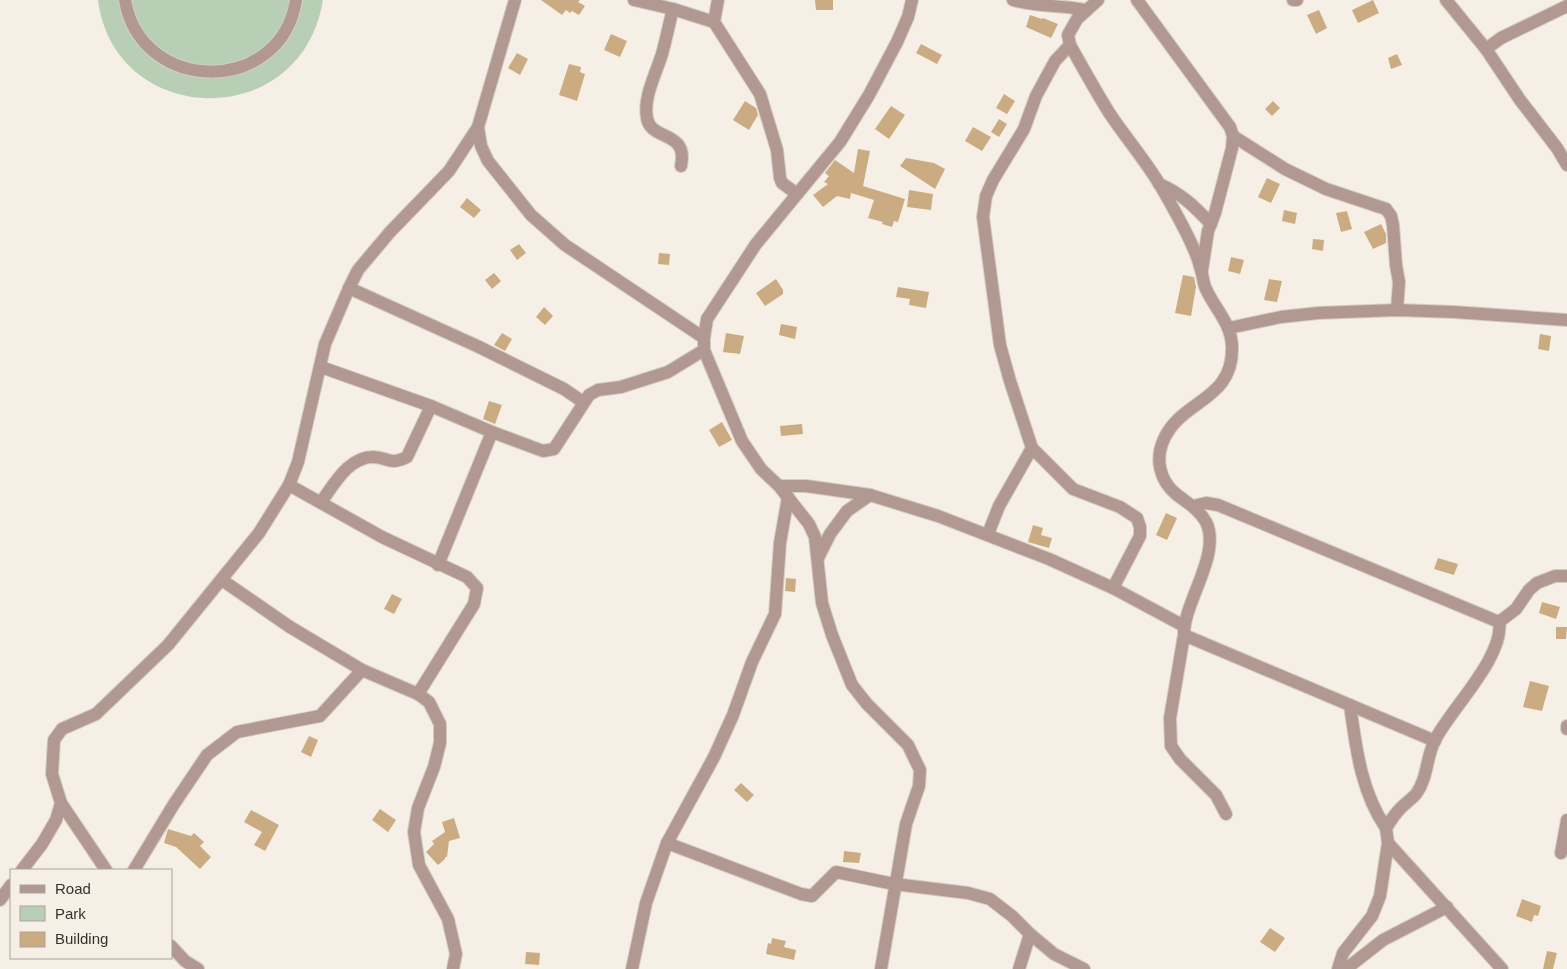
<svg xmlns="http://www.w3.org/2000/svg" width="1567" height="969" font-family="Arial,sans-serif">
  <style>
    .green { fill: #b9cfb5 }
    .building { fill: #cbac82 }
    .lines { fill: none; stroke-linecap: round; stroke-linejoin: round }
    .minor-casing { stroke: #d3cdc4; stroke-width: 14 }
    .minor { stroke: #b19992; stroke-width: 12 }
  </style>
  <rect width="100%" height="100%" fill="#f6efe5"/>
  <!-- green -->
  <path class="green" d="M98,0H323C301,134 114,128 98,0Z"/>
  <!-- building -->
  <g class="building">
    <polygon points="541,0 580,0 578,2 585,6 579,15 572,11 570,13 566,10 562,15"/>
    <polygon points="815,0 833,0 833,10 816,10"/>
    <polygon points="1373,0 1379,13 1358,23 1352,10"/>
    <polygon points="1319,10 1327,28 1316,34 1307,15"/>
    <polygon points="1030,15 1042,19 1043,18 1058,24 1051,38 1026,27"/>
    <polygon points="611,34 627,41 620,57 604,50"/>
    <polygon points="921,44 942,55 937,64 916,53"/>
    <polygon points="517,53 528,59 520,75 508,68"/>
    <polygon points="1397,54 1402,65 1391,69 1388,58"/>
    <polygon points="569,64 581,67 580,72 585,74 577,101 559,95"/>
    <polygon points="1004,94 1015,101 1007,114 996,108"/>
    <polygon points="745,101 756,108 758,115 749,130 733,120"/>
    <polygon points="1273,101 1280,108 1272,116 1265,109"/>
    <polygon points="891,106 905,115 889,139 875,129"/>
    <polygon points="999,119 1007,124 999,137 991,132"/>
    <polygon points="973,127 991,137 982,151 965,141"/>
    <polygon points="858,149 870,151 863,186 905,199 898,222 894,221 892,227 882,224 883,222 868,218 874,200 851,193 850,199 837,196 823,207 813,195 828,184 824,182 829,176 825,173 835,160 854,173"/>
    <polygon points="906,158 934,163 945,169 935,189 900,166"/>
    <polygon points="1267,178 1280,184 1271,203 1258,197"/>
    <polygon points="909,190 933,194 931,210 907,207"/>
    <polygon points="467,198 481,210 474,218 460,207"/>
    <polygon points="1284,210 1297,213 1295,224 1282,221"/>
    <polygon points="1347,211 1352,229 1341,232 1336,213"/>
    <polygon points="1381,224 1386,234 1386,243 1373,249 1364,232"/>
    <polygon points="1313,239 1324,240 1323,251 1312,249"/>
    <polygon points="519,244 526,253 517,260 510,250"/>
    <polygon points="659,253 670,254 669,265 658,264"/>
    <polygon points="1231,257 1244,260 1240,274 1228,271"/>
    <polygon points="494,273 501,281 492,289 485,280"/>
    <polygon points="1183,275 1194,277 1196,287 1191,316 1175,313"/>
    <polygon points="776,279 783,290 783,294 765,306 756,293"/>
    <polygon points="1269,279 1282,281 1277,302 1264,300"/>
    <polygon points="898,287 929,292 926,308 909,305 910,299 896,297"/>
    <polygon points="544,307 553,316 545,325 536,317"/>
    <polygon points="781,324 797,327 795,339 779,335"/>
    <polygon points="502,333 512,339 505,351 494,345"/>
    <polygon points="726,333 744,336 740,354 723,352"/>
    <polygon points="1540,334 1551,336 1549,351 1538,349"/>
    <polygon points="489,401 502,405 495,424 483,419"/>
    <polygon points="722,422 732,440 719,447 709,430"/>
    <polygon points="802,424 803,434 781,436 780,426"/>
    <polygon points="1166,513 1177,518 1167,540 1156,535"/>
    <polygon points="1033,525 1043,528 1041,535 1052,538 1049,548 1028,542"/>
    <polygon points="1438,558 1458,564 1454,575 1434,569"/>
    <polygon points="786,578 796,579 795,592 785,591"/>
    <polygon points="392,594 402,599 394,614 384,609"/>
    <polygon points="1542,602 1560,607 1556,619 1539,613"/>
    <polygon points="1556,627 1567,627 1566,639 1556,639"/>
    <polygon points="1530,681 1549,686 1542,711 1523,707"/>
    <polygon points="309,736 318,740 311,757 301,752"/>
    <polygon points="741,783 754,795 747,802 734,790"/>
    <polygon points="380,809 396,820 388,832 372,820"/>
    <polygon points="251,810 279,825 265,851 254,845 262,832 244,822"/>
    <polygon points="454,818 460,838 449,841 447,857 445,857 445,859 438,865 426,852 434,844 432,841 445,832 442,822"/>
    <polygon points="168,829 191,836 194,833 204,842 200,846 211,857 200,869 176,847 164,843"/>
    <polygon points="844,851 861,853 859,863 843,862"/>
    <polygon points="1522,899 1541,906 1538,916 1534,915 1532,922 1516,916"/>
    <polygon points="1270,928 1285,938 1275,952 1260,942"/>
    <polygon points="772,938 786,941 784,947 796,950 794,960 766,954 768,943 771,944"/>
    <polygon points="1547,951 1557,953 1553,969 1543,969"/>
    <polygon points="526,952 540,953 539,965 525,964"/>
  </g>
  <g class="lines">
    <defs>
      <g id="minor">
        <path d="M125,0C141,95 281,96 296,0"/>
        <polyline points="634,0 673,9 714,22 760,94 777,150 780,178 782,183 797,194"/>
        <path d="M1013,0C1037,7 1062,5 1086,10"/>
        <path d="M1098,0L1077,19L1068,35L1070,45C1083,68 1096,92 1110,114C1126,138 1145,160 1160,185C1171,204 1183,225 1192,245C1196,253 1199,262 1201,270C1203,276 1203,283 1206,289C1215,309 1231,323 1232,346C1234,401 1182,399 1164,439C1155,458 1159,480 1176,494C1186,502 1199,509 1206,522C1222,554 1183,603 1184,635L1435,741"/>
        <polyline points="1137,0 1230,127 1233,136 1232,148 1215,213 1208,231 1202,270"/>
        <polyline points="1293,0 1297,0"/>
        <polyline points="1446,0 1486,49 1520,100 1557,148 1567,165"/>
        <path d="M673,9C669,24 666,40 662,54C656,74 643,97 647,118C650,141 689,130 681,166"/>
        <polyline points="714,22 718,0"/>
        <polyline points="1070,45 1055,61 1036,96 1024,129 993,180 986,196 983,217 1000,345 1010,381 1032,448 1073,489 1120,507 1137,518 1140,527 1140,536 1113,588"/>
        <polyline points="1486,49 1501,38 1567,6"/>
        <polyline points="478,127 481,146 488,161 531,215 565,245 704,338"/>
        <polyline points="1233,136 1285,169 1326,189 1386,209 1391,216 1393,225 1396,265 1399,282 1397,310"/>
        <path d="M1159,184C1181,193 1195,207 1211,224"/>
        <polyline points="349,288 477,346 564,389 583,402"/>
        <polyline points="1229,328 1281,317 1318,313 1397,310 1454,312 1567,320"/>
        <polyline points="321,367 431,406 492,432 543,451 554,449 589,395 598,390 621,387 668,372 704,350"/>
        <polyline points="289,485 382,537 467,577 477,588 474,604 418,694"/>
        <polyline points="779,486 806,486 870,495 938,516 1049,559 1113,588 1184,626"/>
        <path d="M321,502C334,485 348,457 373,457C389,457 388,466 407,457L431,406"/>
        <polyline points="1193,506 1206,503 1218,505 1499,622 1516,609 1529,590 1537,583 1555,576 1567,576"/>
        <polyline points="988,534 999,506 1032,448"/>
        <polyline points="818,558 830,534 847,511 870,495"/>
        <polyline points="438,565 492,432"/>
        <polyline points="222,580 290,627 362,670 418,694 429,702 440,724 440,743 434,767 418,808 414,832 419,865 448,919 456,954 453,969"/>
        <polyline points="1184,635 1170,718 1171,746 1180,759 1216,795 1226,814"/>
        <path d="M1350,705C1356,748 1361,792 1386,828"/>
        <polyline points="1567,726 1567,729"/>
        <polyline points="61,803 106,870"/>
        <polyline points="667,843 801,894 812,896 836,872 894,884 968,893 990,899 1012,916 1030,934 1054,954 1084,969"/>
        <polyline points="1388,843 1502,969"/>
        <polyline points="1561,853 1567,820"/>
        <polyline points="22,870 42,844 56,820 61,803 52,774 54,740 62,729 96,714 168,645 259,533 289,485 298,462 325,344 349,288 358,270 390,232 449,171 478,127 515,0"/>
        <polyline points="134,870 174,804 207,755 237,732 320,716 362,670"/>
        <polyline points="0,900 11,885"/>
        <polyline points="171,946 185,961 198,969"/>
        <polyline points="632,969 646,903 667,843 714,757 733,715 752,662 775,614 780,543 788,497"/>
        <polyline points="881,969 906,824 919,786 920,770 908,745 867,704 852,685 832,635 822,603 815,537 809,524 779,486 761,469 742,441 704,350 704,338 707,319 756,244 840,142 869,95 897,42 908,17 912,0"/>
        <polyline points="1019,969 1030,934"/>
        <path d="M1338,969L1343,953L1372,916L1380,896L1388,843L1386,828C1390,822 1394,815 1399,810C1404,804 1411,800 1416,794C1428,778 1426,757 1435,740C1450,710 1505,656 1499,622"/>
        <polyline points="1346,969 1383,940 1447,907"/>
      </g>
    </defs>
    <!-- minor casing -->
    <use href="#minor" class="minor-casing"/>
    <!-- minor -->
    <use href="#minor" class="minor"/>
  </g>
  <!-- legend -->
  <rect x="10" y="869" width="162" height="90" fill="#f6efe5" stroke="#a9a39c"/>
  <rect x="20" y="885" width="25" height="8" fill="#b19992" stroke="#a9a39c"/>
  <text x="55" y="894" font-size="15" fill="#35322e">Road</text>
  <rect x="20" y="906" width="25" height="15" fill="#b9cfb5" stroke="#a9a39c"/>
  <text x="55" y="919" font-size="15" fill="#35322e">Park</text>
  <rect x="20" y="932" width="25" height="15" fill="#cbac82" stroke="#a9a39c"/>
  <text x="55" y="944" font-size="15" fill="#35322e">Building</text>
</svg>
